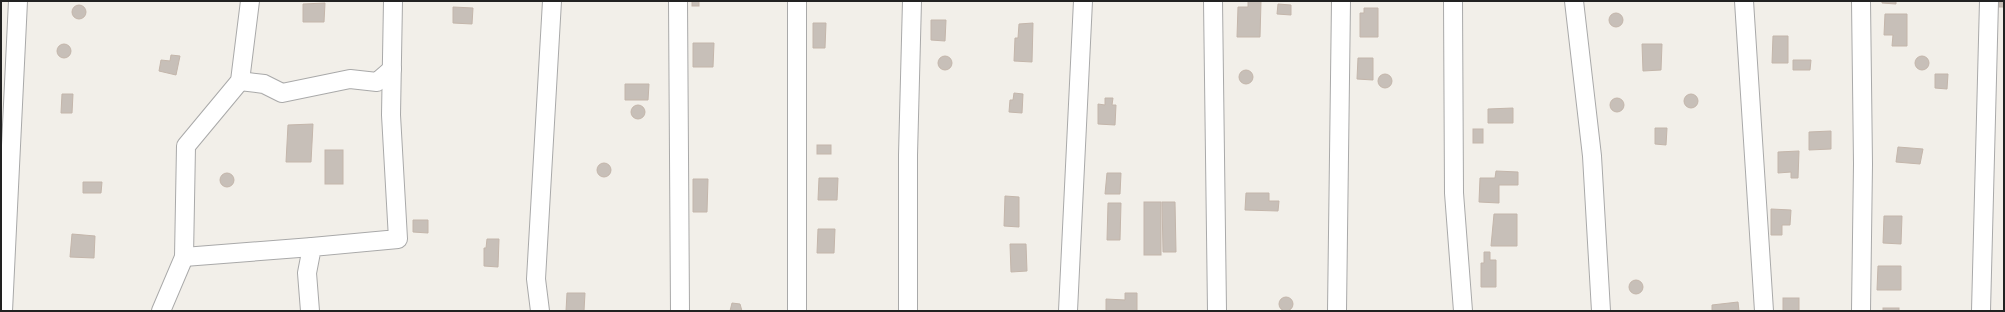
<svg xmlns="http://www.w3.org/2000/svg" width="2005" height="312" viewBox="0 0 2005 312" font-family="Helvetica,sans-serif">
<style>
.building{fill:#c7bfb8;stroke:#c4b6ab}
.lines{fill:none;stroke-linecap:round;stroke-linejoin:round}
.minor-casing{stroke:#a9a9a9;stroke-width:20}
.minor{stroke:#fff;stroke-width:18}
</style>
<rect width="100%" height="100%" fill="#f2efe9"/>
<g class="building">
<rect x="692" y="1" width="7" height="5"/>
<path d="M 1248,1 L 1261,1 L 1260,37 L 1237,37 L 1238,7 L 1248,7 Z"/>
<path d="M 1882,1 L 1896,1 L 1896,4 L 1882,3 Z"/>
<rect x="1999" y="1" width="5" height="6"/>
<path d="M 325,3 L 324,22 L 303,22 L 303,4 Z"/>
<path d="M 1278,4 L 1291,5 L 1291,15 L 1277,14 Z"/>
<circle cx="79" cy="12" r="7"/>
<path d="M 453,7 L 473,8 L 472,24 L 453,23 Z"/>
<path d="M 1364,8 L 1378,8 L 1378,37 L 1360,37 L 1360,13 L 1364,13 Z"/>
<circle cx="1616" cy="20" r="7"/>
<path d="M 1885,14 L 1907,14 L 1907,46 L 1892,46 L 1893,35 L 1884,35 Z"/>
<path d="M 931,20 L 946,20 L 945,41 L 931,40 Z"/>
<path d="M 813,23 L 826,23 L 825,48 L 813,48 Z"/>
<path d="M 1033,23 L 1032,62 L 1014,61 L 1015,38 L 1018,38 L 1019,24 Z"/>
<path d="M 1773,36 L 1788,36 L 1788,63 L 1772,63 Z"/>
<path d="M 693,43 L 714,43 L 713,67 L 693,67 Z"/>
<circle cx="64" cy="51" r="7"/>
<path d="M 1642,44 L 1662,44 L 1661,70 L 1643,71 Z"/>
<path d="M 171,55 L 180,56 L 176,75 L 159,71 L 161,60 L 170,61 Z"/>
<circle cx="1922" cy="63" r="7"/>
<circle cx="945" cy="63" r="7"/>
<path d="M 1358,58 L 1373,58 L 1373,80 L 1357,79 Z"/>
<path d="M 1793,60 L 1811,60 L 1810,70 L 1793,70 Z"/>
<circle cx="1246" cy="77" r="7"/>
<circle cx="1385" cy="81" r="7"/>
<path d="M 1935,74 L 1948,74 L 1947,89 L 1935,88 Z"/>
<path d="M 625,84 L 649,84 L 648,100 L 625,100 Z"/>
<path d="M 1014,93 L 1023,94 L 1022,113 L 1009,112 L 1010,100 L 1013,100 Z"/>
<circle cx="1691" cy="101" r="7"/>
<path d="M 62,94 L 73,94 L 72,113 L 61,113 Z"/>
<circle cx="1617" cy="105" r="7"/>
<path d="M 1105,98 L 1113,98 L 1112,105 L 1116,105 L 1115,125 L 1098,124 L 1098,104 L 1105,105 Z"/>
<circle cx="638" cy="112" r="7"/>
<path d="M 1513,108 L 1513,123 L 1488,123 L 1488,109 Z"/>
<path d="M 313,124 L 311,162 L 286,162 L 288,125 Z"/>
<path d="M 1655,128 L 1667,128 L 1666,145 L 1655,144 Z"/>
<rect x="1473" y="129" width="10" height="14"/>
<path d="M 1831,131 L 1831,149 L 1809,150 L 1809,132 Z"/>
<rect x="817" y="145" width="14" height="9"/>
<path d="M 1898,147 L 1923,149 L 1920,164 L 1896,162 Z"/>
<rect x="325" y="150" width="18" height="34"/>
<path d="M 1799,151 L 1798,178 L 1791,178 L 1791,172 L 1778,173 L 1778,152 Z"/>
<circle cx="604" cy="170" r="7"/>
<path d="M 1496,171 L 1518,172 L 1518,185 L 1499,185 L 1499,203 L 1479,202 L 1480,178 L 1495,178 Z"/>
<circle cx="227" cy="180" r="7"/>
<path d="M 1107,173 L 1121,173 L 1120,194 L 1105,194 Z"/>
<path d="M 819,178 L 838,178 L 837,200 L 818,200 Z"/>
<path d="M 693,179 L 708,179 L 707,212 L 693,212 Z"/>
<path d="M 83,182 L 102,182 L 101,193 L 83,193 Z"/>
<path d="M 1246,193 L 1269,193 L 1269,201 L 1279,201 L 1278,211 L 1245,210 Z"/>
<path d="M 1005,196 L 1019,197 L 1019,227 L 1004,226 Z"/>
<rect x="1144" y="202" width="17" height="53"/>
<path d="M 1162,202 L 1175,202 L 1176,252 L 1163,252 Z"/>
<path d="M 1108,203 L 1121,203 L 1120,240 L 1107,240 Z"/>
<path d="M 1771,209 L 1791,210 L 1790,225 L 1782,225 L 1782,235 L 1771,235 Z"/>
<path d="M 1494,214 L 1517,214 L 1517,246 L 1491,246 Z"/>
<path d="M 1884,216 L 1902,216 L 1901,244 L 1883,243 Z"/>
<path d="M 413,220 L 428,220 L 428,233 L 413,232 Z"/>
<path d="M 818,229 L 835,229 L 834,253 L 817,253 Z"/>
<path d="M 72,234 L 95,236 L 94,258 L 70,257 Z"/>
<path d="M 487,239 L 499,239 L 498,267 L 484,266 L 484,248 L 486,248 Z"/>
<path d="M 1010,244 L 1026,244 L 1027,271 L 1011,272 Z"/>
<path d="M 1484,252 L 1490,252 L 1490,260 L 1496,260 L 1496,287 L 1481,287 L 1481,263 L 1484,263 Z"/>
<path d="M 1878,266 L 1901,266 L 1901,290 L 1877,290 Z"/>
<circle cx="1636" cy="287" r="7"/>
<path d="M 567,293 L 585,293 L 584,311 L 566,311 Z"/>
<path d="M 1125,293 L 1137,293 L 1137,311 L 1106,311 L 1106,299 L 1125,300 Z"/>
<circle cx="1286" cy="304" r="7"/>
<rect x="1783" y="298" width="16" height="13"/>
<path d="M 1738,302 L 1739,311 L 1712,311 L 1712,305 Z"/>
<path d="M 732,303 L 740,304 L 742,311 L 730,311 Z"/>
<rect x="1883" y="308" width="16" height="3"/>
</g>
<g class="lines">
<defs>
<g id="minor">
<path d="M 678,1 L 680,311"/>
<path d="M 1213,1 L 1217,311"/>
<path d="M 1453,1 L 1454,193 L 1463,311"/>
<path d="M 1574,1 L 1592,156 L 1601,311"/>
<path d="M 1744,1 L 1764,311"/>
<path d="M 240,81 L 264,84 L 282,93 L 350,79 L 377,82 L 392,69"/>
<path d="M 184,257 L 312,247"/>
<path d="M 3,311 L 18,1"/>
<path d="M 161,311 L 184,257 L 186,146 L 240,81 L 250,1"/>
<path d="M 310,311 L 307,273 L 312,247 L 398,239 L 391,115 L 393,1"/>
<path d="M 540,311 L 536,279 L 552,1"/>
<path d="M 797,311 L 797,1"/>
<path d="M 908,311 L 908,155 L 912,1"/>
<path d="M 1068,311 L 1083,1"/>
<path d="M 1337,311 L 1341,1"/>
<path d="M 1861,311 L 1863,164 L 1861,1"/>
<path d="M 1981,311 L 1989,1"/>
</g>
</defs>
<use href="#minor" class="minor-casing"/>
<use href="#minor" class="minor"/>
</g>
<rect width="2005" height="312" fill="none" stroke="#222222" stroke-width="4"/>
</svg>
